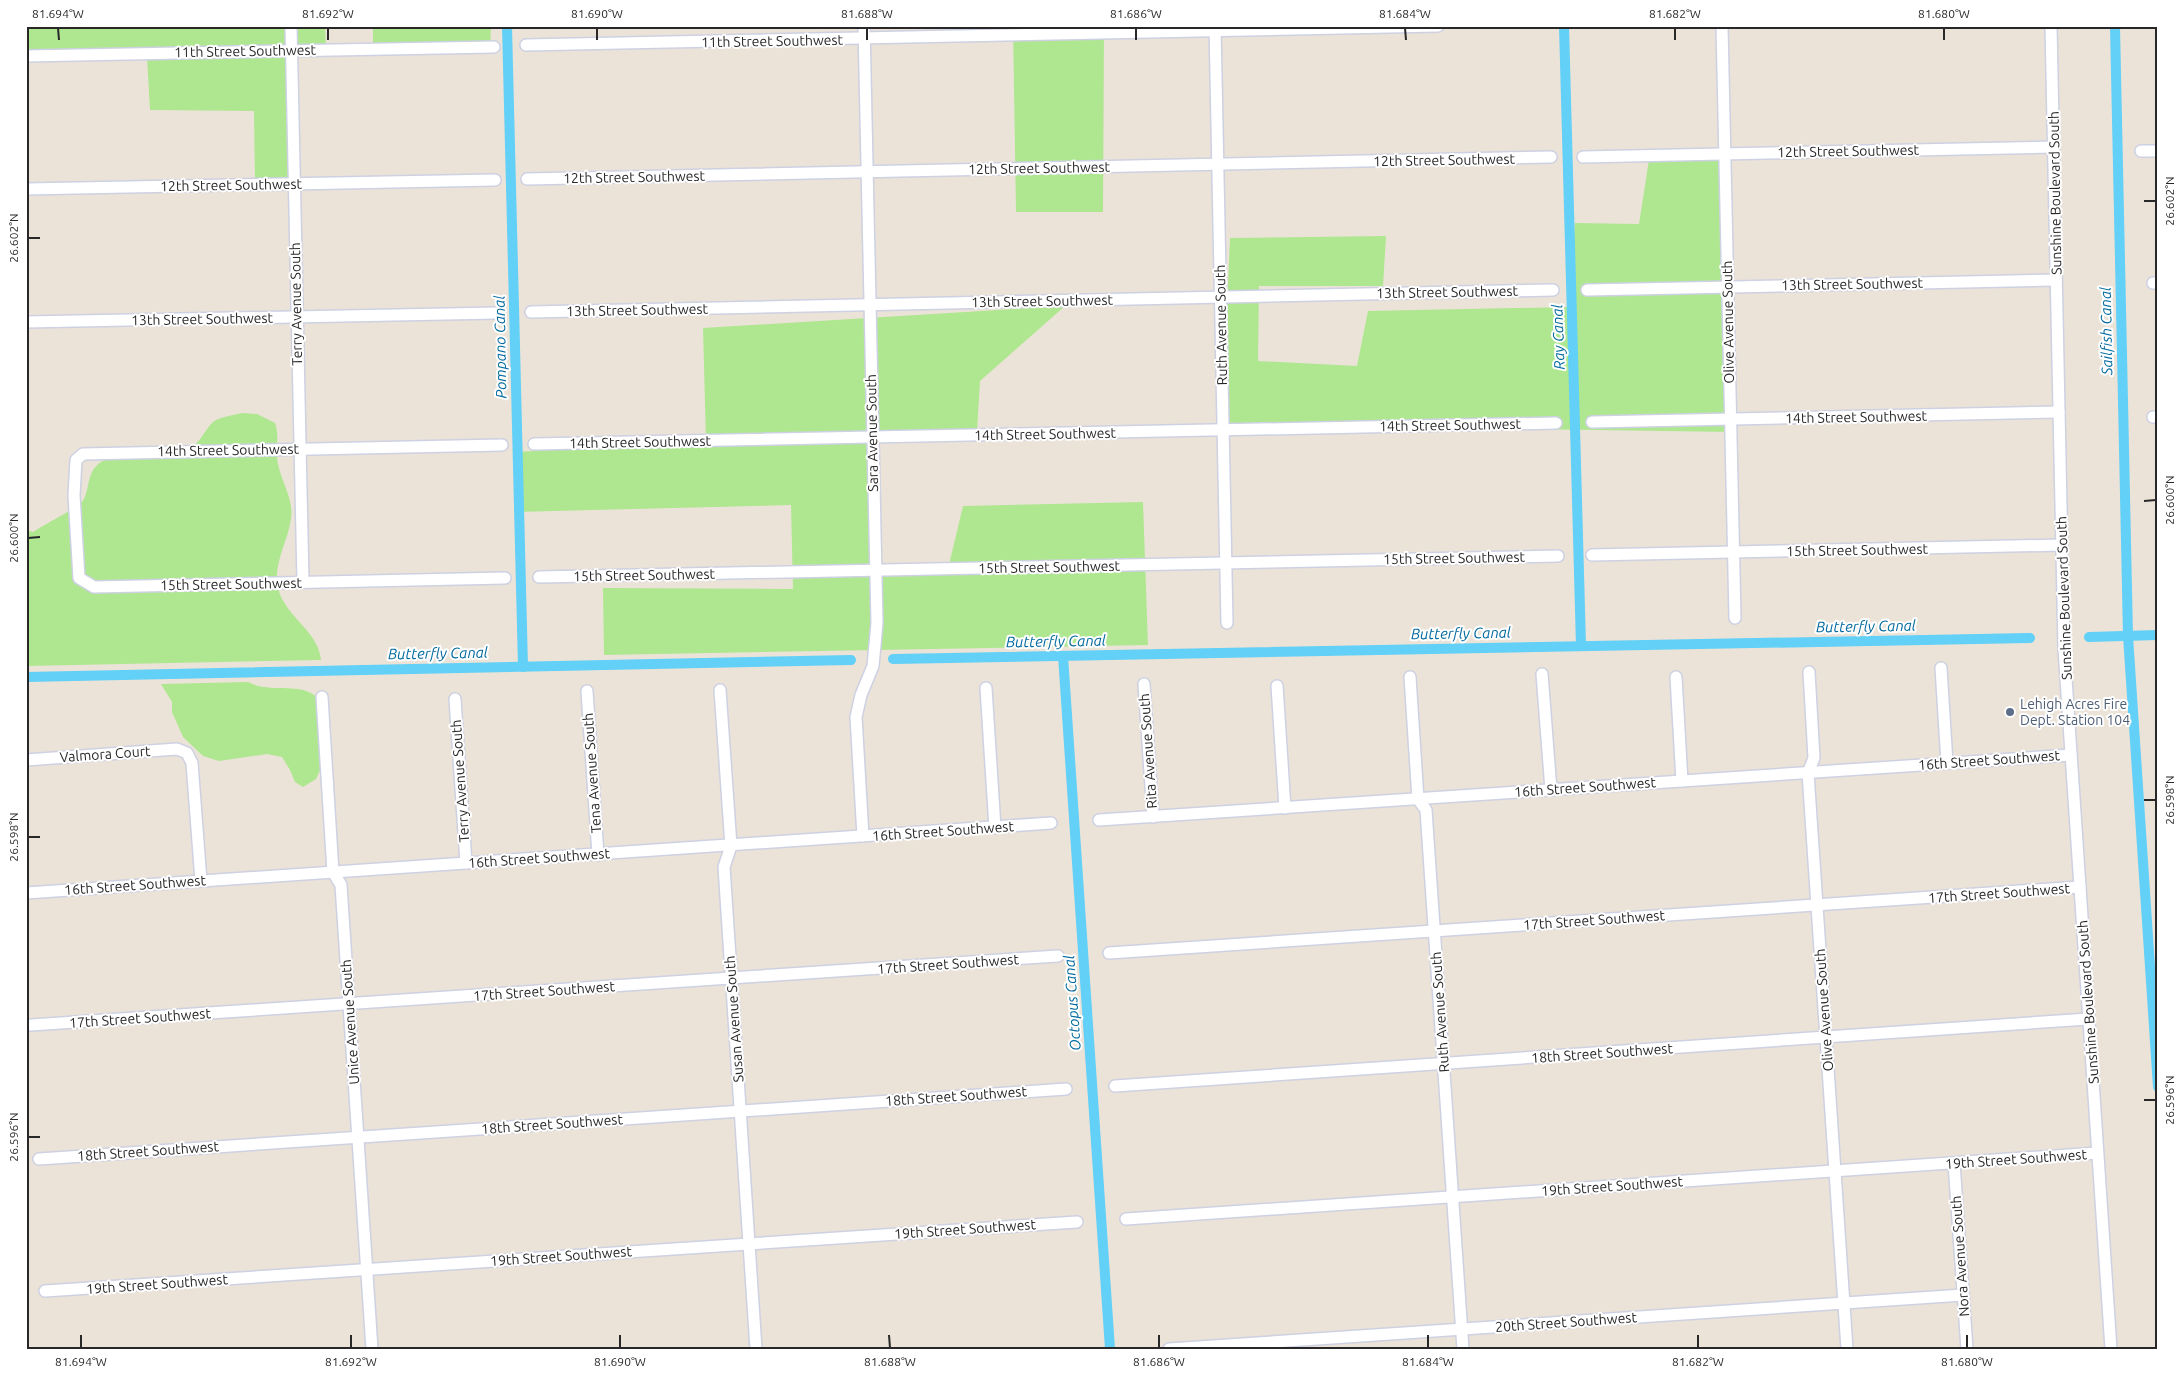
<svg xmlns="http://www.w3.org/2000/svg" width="2184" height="1375" viewBox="0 0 2184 1375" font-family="Ubuntu,sans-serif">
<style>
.green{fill:#aee790}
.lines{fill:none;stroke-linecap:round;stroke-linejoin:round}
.canal{stroke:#62d0f7;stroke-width:10}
.minor-casing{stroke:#cdd1e2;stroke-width:14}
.minor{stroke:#fff;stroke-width:11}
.ticks{fill:none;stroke:#282828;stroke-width:2}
.service-dot{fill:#5c6f8a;stroke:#fff;stroke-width:2}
.labels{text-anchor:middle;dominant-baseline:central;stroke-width:4;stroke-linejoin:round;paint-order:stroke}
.street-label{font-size:14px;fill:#282828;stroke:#fff}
.service-label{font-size:14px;fill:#4e5e75;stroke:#fff;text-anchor:start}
.water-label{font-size:15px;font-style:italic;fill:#046ba0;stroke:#fff}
.neatline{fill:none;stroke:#282828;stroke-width:2}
.ticks-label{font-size:12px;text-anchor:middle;fill:#282828}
</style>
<rect width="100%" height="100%" fill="#ece3d8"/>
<g class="green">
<path d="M 26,26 L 325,26 L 326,48 L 291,49 L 294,187 L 255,184 L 254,111 L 150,110 L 147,56 L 26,56 Z"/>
<path d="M 373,26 L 491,26 L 490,51 L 373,50 Z"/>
<path d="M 1013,26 L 1104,26 L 1103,212 L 1016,212 Z"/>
<path d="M 1718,151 L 1735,432 L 1222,425 L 1230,238 L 1386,236 L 1383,286 L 1259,286 L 1258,361 L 1357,366 L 1368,311 L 1569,307 L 1575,223 L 1639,224 L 1650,153 Z"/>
<path d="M 1065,306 L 980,381 L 977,432 L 877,435 L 881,572 L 947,573 L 963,506 L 1143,502 L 1148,645 L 604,655 L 603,588 L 793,589 L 791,505 L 515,512 L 514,452 L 706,442 L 703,328 Z"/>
<path d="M 242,413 L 257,414 L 275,423 C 280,437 275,450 278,464 C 282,484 294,499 291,519 C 288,540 275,561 277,582 C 280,615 318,628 321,660 L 26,666 L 26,530 L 33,532 C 43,525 80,507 84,499 C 90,486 87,471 101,462 C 121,449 159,458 181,453 C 198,449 202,433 213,422 C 219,417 234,415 242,413 Z"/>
<path d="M 248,682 C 270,694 299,681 317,697 L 322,766 L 316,779 L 303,787 L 295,782 L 290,770 L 282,757 L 267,754 L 219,761 L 203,756 L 183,737 L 172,712 L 172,702 L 161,684 Z"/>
</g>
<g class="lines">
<g class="canal">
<path d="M 507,26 L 523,667"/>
<path d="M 1564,26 L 1581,646"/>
<path d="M 2115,26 L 2128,636 L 2158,1087"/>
<path d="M 2089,637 L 2158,635"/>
<path d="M 1063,656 L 1110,1349"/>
<path d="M 893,659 L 2030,638"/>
<path d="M 26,677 L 851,660"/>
</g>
<defs>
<g id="minor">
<path d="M 291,26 L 303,582"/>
<path d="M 1215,26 L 1227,623"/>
<path d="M 1722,26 L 1735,618"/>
<path d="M 2051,26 L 2064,649 L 2111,1349"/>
<path d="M 526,45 L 1438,26"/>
<path d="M 26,56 L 494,47"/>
<path d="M 2141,151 L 2158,151"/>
<path d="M 1583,157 L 2054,147"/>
<path d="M 527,179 L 1551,157"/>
<path d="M 26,189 L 495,180"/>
<path d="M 2153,283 L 2158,283"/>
<path d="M 1587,290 L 2056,280"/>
<path d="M 531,312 L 1553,290"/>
<path d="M 26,322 L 497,313"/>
<path d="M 2153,417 L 2158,417"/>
<path d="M 1592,422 L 2059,412"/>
<path d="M 534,444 L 1556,423"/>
<path d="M 502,445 L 83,454 L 76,460 L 74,495 L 79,578 L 94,587 L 505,578"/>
<path d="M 1592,555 L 2062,545"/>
<path d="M 539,577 L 1558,556"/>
<path d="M 1941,668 L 1947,763"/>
<path d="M 1809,672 L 1814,758 L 1808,773 L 1847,1349"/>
<path d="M 1542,674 L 1551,790"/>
<path d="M 1410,677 L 1418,799 L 1426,810 L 1463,1349"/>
<path d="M 1676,677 L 1682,781"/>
<path d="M 1144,684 L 1153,817"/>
<path d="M 1277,686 L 1285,808"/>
<path d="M 986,688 L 995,828"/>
<path d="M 720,690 L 731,846 L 724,867 L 756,1349"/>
<path d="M 587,691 L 598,855"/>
<path d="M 322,697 L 333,872 L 341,885 L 372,1349"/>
<path d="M 455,699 L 466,863"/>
<path d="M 26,760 L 177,749 L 187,753 L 192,763 L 201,881"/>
<path d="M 1099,820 L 2071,755"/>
<path d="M 863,836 L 856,717 L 861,695 L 873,666 L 877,623 L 864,26"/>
<path d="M 26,893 L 1051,823"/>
<path d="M 1109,953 L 2080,887"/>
<path d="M 31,1025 L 1058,956"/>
<path d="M 1115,1086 L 2088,1019"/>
<path d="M 39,1159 L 1066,1089"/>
<path d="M 1954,1163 L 1967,1349"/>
<path d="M 1126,1219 L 2097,1153"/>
<path d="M 45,1291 L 1077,1222"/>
<path d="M 1169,1349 L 1963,1295"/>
</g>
</defs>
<use href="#minor" class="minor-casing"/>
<use href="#minor" class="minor"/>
</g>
<path class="ticks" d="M 58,28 L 59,40M 328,28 L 328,40M 597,28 L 597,40M 867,28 L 867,40M 1136,28 L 1136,40M 1405,28 L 1406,40M 1675,28 L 1675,40M 1944,28 L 1944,40M 2144,201 L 2156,201M 28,238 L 40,238M 2144,501 L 2156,500M 28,538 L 40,537M 2144,800 L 2156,800M 28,837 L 40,837M 2144,1100 L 2156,1100M 28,1137 L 40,1137M 81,1335 L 81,1348M 351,1335 L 351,1348M 620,1335 L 620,1348M 889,1335 L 890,1348M 1159,1335 L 1159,1348M 1428,1335 L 1428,1348M 1698,1335 L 1698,1348M 1967,1335 L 1967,1348"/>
<circle class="service-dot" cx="2010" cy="712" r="5"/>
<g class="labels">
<g class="street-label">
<text transform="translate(772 41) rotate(-1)">11th Street Southwest</text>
<text transform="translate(245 51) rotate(-1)">11th Street Southwest</text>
<text transform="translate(1848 151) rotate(-1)">12th Street Southwest</text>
<text transform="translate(1444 160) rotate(-1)">12th Street Southwest</text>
<text transform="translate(1039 168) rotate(-1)">12th Street Southwest</text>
<text transform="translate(634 177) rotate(-1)">12th Street Southwest</text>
<text transform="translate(231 185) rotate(-1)">12th Street Southwest</text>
<text transform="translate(2055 193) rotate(-91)">Sunshine Boulevard South</text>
<text transform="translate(1852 284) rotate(-1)">13th Street Southwest</text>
<text transform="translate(1447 292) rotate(-1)">13th Street Southwest</text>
<text transform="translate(1042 301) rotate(-1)">13th Street Southwest</text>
<text transform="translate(296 304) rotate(-91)">Terry Avenue South</text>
<text transform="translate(637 310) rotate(-1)">13th Street Southwest</text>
<text transform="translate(202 319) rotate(-1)">13th Street Southwest</text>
<text transform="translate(1728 322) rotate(-91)">Olive Avenue South</text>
<text transform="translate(1221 325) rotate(-91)">Ruth Avenue South</text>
<text transform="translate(1856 417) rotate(-1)">14th Street Southwest</text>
<text transform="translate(1450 425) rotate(-1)">14th Street Southwest</text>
<text transform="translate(872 433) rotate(-91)">Sara Avenue South</text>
<text transform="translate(1045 434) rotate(-1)">14th Street Southwest</text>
<text transform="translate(640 442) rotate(-1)">14th Street Southwest</text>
<text transform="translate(228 450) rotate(-1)">14th Street Southwest</text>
<text transform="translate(1857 550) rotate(-1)">15th Street Southwest</text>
<text transform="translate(1454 558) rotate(-1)">15th Street Southwest</text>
<text transform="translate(1049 567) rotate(-1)">15th Street Southwest</text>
<text transform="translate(644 575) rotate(-1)">15th Street Southwest</text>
<text transform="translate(231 584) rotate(-1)">15th Street Southwest</text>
<text transform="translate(2064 598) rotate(-92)">Sunshine Boulevard South</text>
<text transform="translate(1148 751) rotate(-94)">Rita Avenue South</text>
<text transform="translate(105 754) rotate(-4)">Valmora Court</text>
<text transform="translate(1989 760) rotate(-4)">16th Street Southwest</text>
<text transform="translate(592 773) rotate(-94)">Tena Avenue South</text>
<text transform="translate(460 781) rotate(-94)">Terry Avenue South</text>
<text transform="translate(1585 787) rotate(-4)">16th Street Southwest</text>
<text transform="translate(943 831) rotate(-4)">16th Street Southwest</text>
<text transform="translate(539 858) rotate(-4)">16th Street Southwest</text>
<text transform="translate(135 885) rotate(-4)">16th Street Southwest</text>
<text transform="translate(1999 893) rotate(-4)">17th Street Southwest</text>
<text transform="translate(1594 920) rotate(-4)">17th Street Southwest</text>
<text transform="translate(948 964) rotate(-4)">17th Street Southwest</text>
<text transform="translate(544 991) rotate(-4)">17th Street Southwest</text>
<text transform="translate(2088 1002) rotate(-94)">Sunshine Boulevard South</text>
<text transform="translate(1824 1010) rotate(-94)">Olive Avenue South</text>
<text transform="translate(1440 1012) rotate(-94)">Ruth Avenue South</text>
<text transform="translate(140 1018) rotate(-4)">17th Street Southwest</text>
<text transform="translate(734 1019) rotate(-94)">Susan Avenue South</text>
<text transform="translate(350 1022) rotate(-94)">Unice Avenue South</text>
<text transform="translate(1602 1053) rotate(-4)">18th Street Southwest</text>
<text transform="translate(956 1096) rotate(-4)">18th Street Southwest</text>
<text transform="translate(552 1124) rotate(-4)">18th Street Southwest</text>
<text transform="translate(148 1151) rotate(-4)">18th Street Southwest</text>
<text transform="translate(2016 1159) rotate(-4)">19th Street Southwest</text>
<text transform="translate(1612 1186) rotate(-4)">19th Street Southwest</text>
<text transform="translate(965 1229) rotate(-4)">19th Street Southwest</text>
<text transform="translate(561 1256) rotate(-4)">19th Street Southwest</text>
<text transform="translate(1960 1256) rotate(-94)">Nora Avenue South</text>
<text transform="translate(157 1284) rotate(-4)">19th Street Southwest</text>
<text transform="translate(1566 1322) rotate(-4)">20th Street Southwest</text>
</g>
<g class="service-label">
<text x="2020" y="704">Lehigh Acres Fire<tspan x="2020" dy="16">Dept. Station 104</tspan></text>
</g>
<g class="water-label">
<text transform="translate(2106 331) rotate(-91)">Sailfish Canal</text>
<text transform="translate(1558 337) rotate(-92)">Ray Canal</text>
<text transform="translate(500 347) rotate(-91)">Pompano Canal</text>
<text transform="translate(1866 626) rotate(-1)">Butterfly Canal</text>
<text transform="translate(1461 633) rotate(-1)">Butterfly Canal</text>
<text transform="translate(1056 641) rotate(-1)">Butterfly Canal</text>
<text transform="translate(438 653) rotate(-1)">Butterfly Canal</text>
<text transform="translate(1072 1003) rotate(-94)">Octopus Canal</text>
</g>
</g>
<rect width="2184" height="1375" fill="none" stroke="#ffffff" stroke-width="55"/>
<rect x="28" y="28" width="2128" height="1320" class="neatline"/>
<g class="ticks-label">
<text x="58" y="18">81.694°W</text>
<text x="328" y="18">81.692°W</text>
<text x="597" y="18">81.690°W</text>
<text x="867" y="18">81.688°W</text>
<text x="1136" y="18">81.686°W</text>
<text x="1405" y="18">81.684°W</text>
<text x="1675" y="18">81.682°W</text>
<text x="1944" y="18">81.680°W</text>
<text transform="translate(2170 201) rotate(-90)" y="4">26.602°N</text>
<text transform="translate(14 238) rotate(-90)" y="4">26.602°N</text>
<text transform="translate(2170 500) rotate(-90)" y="4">26.600°N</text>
<text transform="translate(14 538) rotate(-90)" y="4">26.600°N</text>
<text transform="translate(2170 800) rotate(-90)" y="4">26.598°N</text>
<text transform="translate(14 837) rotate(-90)" y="4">26.598°N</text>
<text transform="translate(2170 1100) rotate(-90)" y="4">26.596°N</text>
<text transform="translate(14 1137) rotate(-90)" y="4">26.596°N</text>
<text x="81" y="1366">81.694°W</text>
<text x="351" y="1366">81.692°W</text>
<text x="620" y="1366">81.690°W</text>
<text x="890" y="1366">81.688°W</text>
<text x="1159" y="1366">81.686°W</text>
<text x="1428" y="1366">81.684°W</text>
<text x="1698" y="1366">81.682°W</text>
<text x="1967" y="1366">81.680°W</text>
</g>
</svg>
